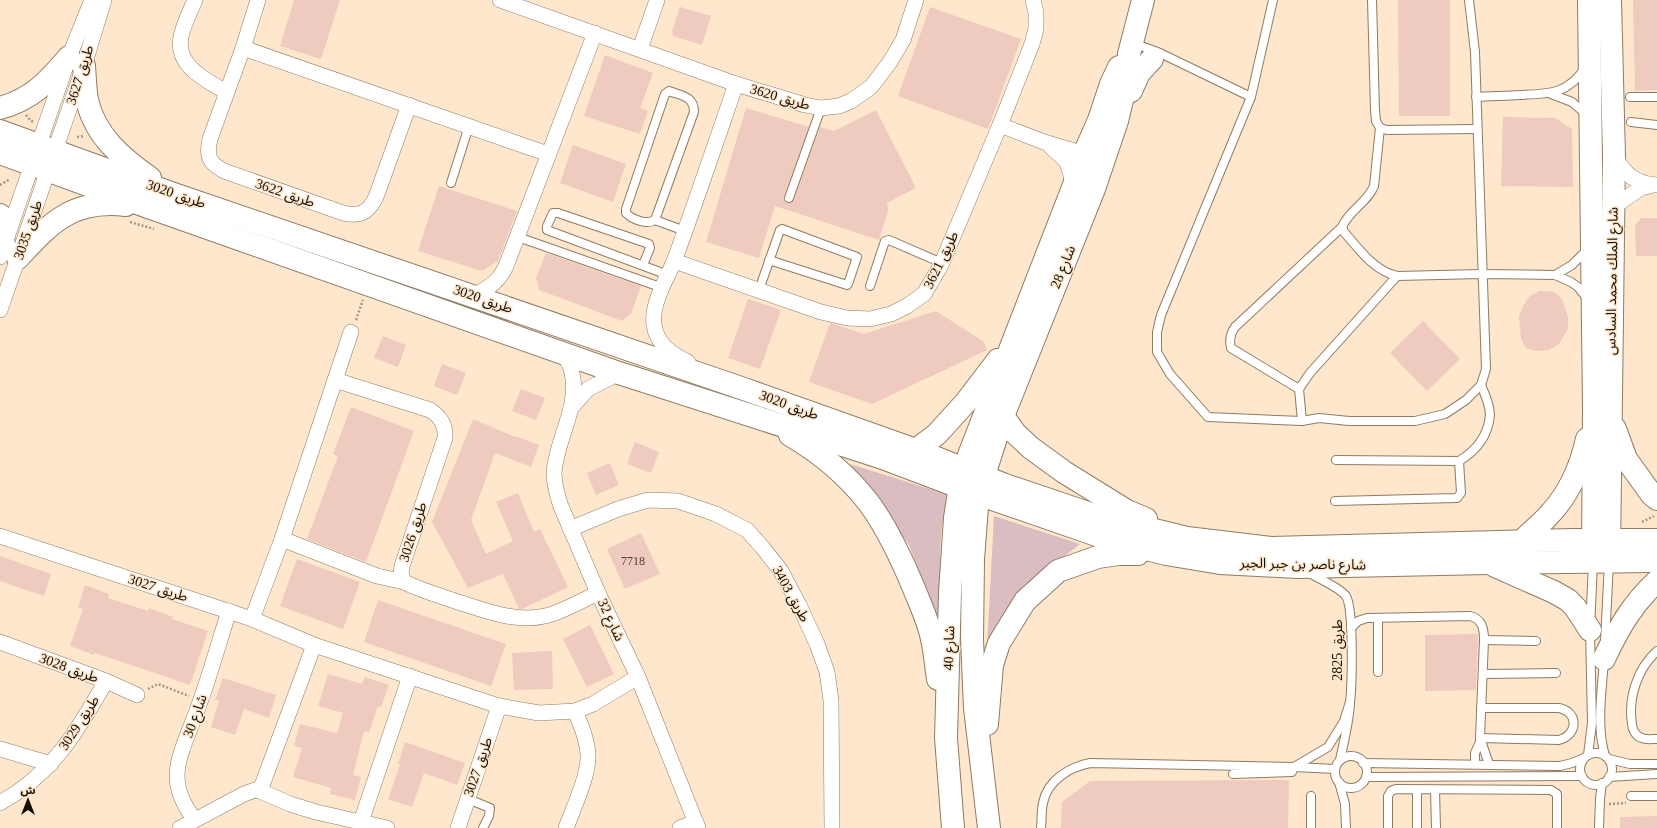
<svg xmlns="http://www.w3.org/2000/svg" width="1657" height="828" viewBox="0 0 1657 828" font-family="'Times New Roman','Noto Sans Arabic',serif">
<style>
.green{fill:#d9bdc0}
.building{fill:#eecbbe}
.lines{fill:none;stroke-linecap:round;stroke-linejoin:round}
.lane-casing{stroke:#8f7b62;stroke-width:10}
.street-casing{stroke:#8f7b62;stroke-width:16}
.secondary-casing{stroke:#8f7b62;stroke-width:24}
.path{stroke:#a69581;stroke-width:2.5;stroke-dasharray:2 2;stroke-linecap:butt}
.lane{stroke:#fff;stroke-width:8}
.street{stroke:#fff;stroke-width:15}
.secondary{stroke:#fff;stroke-width:22}
.labels{text-anchor:middle;dominant-baseline:central;stroke-width:3;stroke-linejoin:round;paint-order:stroke}
.number-label{font-size:12px;fill:#4c3e34}
.street-label{font-size:14px;fill:#160f06;stroke:#fee7cc}
</style>
<rect width="100%" height="100%" fill="#fee7cc"/>
<g class="green">
<path d="M 850,464 L 949,495 C 947,505 944,515 942,526 C 938,562 941,598 944,634 L 909,545 Z"/>
<path d="M 994,516 L 1080,544 L 1057,562 L 987,648 Z"/>
</g>
<g class="building">
<path d="M 294,0 L 340,0 L 321,59 L 280,46 Z"/>
<path d="M 1398,0 L 1450,0 L 1450,116 L 1399,116 Z"/>
<path d="M 1633,0 L 1657,0 L 1657,90 L 1635,91 Z"/>
<path d="M 680,7 L 711,16 L 702,45 L 673,36 L 672,31 Z"/>
<path d="M 930,7 L 1021,39 L 988,129 L 898,96 Z"/>
<path d="M 605,55 L 653,73 L 640,108 L 648,111 L 640,134 L 584,116 Z"/>
<path d="M 746,108 L 809,127 L 784,196 L 784,199 L 787,203 L 790,203 L 794,200 L 820,127 L 834,131 L 876,110 L 916,188 L 887,203 L 888,211 L 879,240 L 775,206 L 759,258 L 706,242 Z"/>
<path d="M 1503,117 L 1555,118 L 1572,129 L 1573,187 L 1501,186 Z"/>
<path d="M 573,145 L 626,164 L 613,202 L 560,183 Z"/>
<path d="M 439,186 L 517,211 L 498,261 L 482,271 L 418,251 Z"/>
<path d="M 1641,218 L 1657,218 L 1657,256 L 1636,256 L 1635,225 Z"/>
<path d="M 546,253 L 641,286 L 631,314 L 622,321 L 539,290 L 536,278 Z"/>
<path d="M 1539,291 L 1554,292 L 1562,299 L 1568,317 L 1568,329 L 1559,344 L 1549,350 L 1536,351 L 1526,348 L 1521,339 L 1519,316 L 1524,304 L 1530,296 Z"/>
<path d="M 748,299 L 781,310 L 760,369 L 728,358 Z"/>
<path d="M 936,311 L 984,342 L 987,350 L 872,404 L 809,382 L 830,323 L 864,334 Z"/>
<path d="M 1423,321 L 1460,359 L 1427,391 L 1390,353 Z"/>
<path d="M 383,336 L 406,345 L 398,367 L 374,358 Z"/>
<path d="M 442,364 L 466,373 L 457,395 L 434,386 Z"/>
<path d="M 521,389 L 545,398 L 536,420 L 512,411 Z"/>
<path d="M 351,407 L 414,431 L 366,562 L 307,539 L 338,456 L 333,454 Z"/>
<path d="M 473,419 L 515,437 L 515,436 L 539,445 L 531,467 L 495,453 L 471,520 L 486,554 L 513,541 L 496,502 L 518,493 L 534,532 L 540,529 L 568,587 L 522,609 L 519,609 L 503,574 L 468,588 L 432,522 Z"/>
<path d="M 635,442 L 659,452 L 651,473 L 627,464 Z"/>
<path d="M 610,463 L 619,485 L 596,495 L 587,473 Z"/>
<path d="M 641,533 L 660,574 L 625,589 L 607,549 Z"/>
<path d="M 0,556 L 51,574 L 44,596 L 0,581 Z"/>
<path d="M 297,559 L 360,582 L 343,629 L 280,606 Z"/>
<path d="M 85,585 L 109,594 L 108,598 L 148,611 L 149,608 L 173,617 L 172,619 L 208,631 L 190,685 L 95,653 L 94,655 L 70,646 L 83,609 L 78,607 Z"/>
<path d="M 378,600 L 506,644 L 491,686 L 364,642 Z"/>
<path d="M 590,625 L 614,674 L 587,687 L 563,639 Z"/>
<path d="M 1478,634 L 1476,690 L 1425,691 L 1425,635 Z"/>
<path d="M 552,651 L 553,689 L 514,690 L 512,653 Z"/>
<path d="M 328,674 L 362,684 L 365,677 L 389,685 L 381,707 L 378,706 L 369,732 L 364,731 L 353,775 L 361,777 L 355,800 L 330,794 L 331,788 L 293,777 L 302,748 L 294,746 L 300,724 L 337,733 L 343,713 L 318,706 Z"/>
<path d="M 223,678 L 276,695 L 269,718 L 244,709 L 235,735 L 211,727 L 219,701 L 215,700 Z"/>
<path d="M 405,742 L 465,763 L 457,785 L 424,773 L 412,807 L 388,799 L 400,765 L 398,764 Z"/>
<path d="M 1289,780 L 1288,828 L 1061,828 L 1062,802 L 1090,781 Z"/>
<path d="M 1657,816 L 1657,828 L 1620,828 L 1620,817 Z"/>
</g>
<g class="lines">
<defs>
<g id="lane">
<path d="M 1372,0 L 1375,110 L 1376,121 L 1380,128 L 1387,130 L 1477,129"/>
<path d="M 1133,43 L 1160,53 L 1251,97 L 1273,0"/>
<path d="M 669,91 C 682,96 694,96 694,112 L 655,220 C 647,225 633,220 626,213 L 626,209 L 665,94 Z"/>
<path d="M 1551,94 L 1572,102 L 1586,114"/>
<path d="M 1251,97 L 1161,315 L 1157,332 L 1157,352 L 1170,374 L 1208,417 L 1302,421 L 1319,418 L 1349,421 L 1415,421 L 1445,414 L 1466,400 L 1481,385 L 1486,369 L 1475,52 L 1469,0"/>
<path d="M 1476,97 C 1491,96 1505,96 1520,95 C 1549,94 1568,94 1585,68"/>
<path d="M 1630,97 L 1657,97"/>
<path d="M 1631,122 L 1657,125"/>
<path d="M 451,183 L 469,126"/>
<path d="M 789,198 L 821,108"/>
<path d="M 655,220 L 685,231"/>
<path d="M 1342,227 L 1344,232 C 1359,249 1374,271 1397,276 L 1482,274 L 1555,275 L 1571,282 L 1578,287 L 1587,298"/>
<path d="M 518,237 L 663,288"/>
<path d="M 643,265 L 650,248 L 649,244 L 558,213 L 553,213 L 547,226 L 547,230 L 668,275"/>
<path d="M 1555,275 L 1572,265 L 1587,250"/>
<path d="M 870,286 L 885,241 L 889,240 L 942,263"/>
<path d="M 759,290 L 780,230 L 782,229 L 857,257 L 848,284 L 847,285 L 769,260"/>
<path d="M 1299,389 L 1231,348 C 1229,340 1230,334 1235,327 L 1342,227 C 1349,210 1368,202 1374,186 L 1380,128"/>
<path d="M 1302,421 L 1299,389 L 1310,373 L 1397,276"/>
<path d="M 1336,460 L 1459,461 C 1476,451 1488,436 1490,415 C 1490,405 1485,394 1481,385"/>
<path d="M 1335,501 L 1457,498 L 1461,493 L 1459,461"/>
<path d="M 1307,572 C 1318,578 1339,587 1346,596 C 1354,609 1352,685 1350,703 C 1349,722 1344,741 1340,760"/>
<path d="M 1351,628 L 1358,621 L 1367,618 L 1470,616 C 1482,619 1484,628 1484,640 L 1480,738 L 1489,764"/>
<path d="M 1484,640 L 1536,641"/>
<path d="M 1605,642 L 1609,562"/>
<path d="M 1657,651 C 1637,669 1628,698 1632,724 C 1632,729 1636,737 1642,738 C 1646,740 1653,739 1657,739"/>
<path d="M 1604,659 C 1602,691 1596,725 1605,756"/>
<path d="M 1378,672 L 1378,618"/>
<path d="M 1483,674 L 1556,673"/>
<path d="M 1480,738 L 1559,740 C 1578,735 1579,712 1559,708 L 1481,708"/>
<circle cx="1596" cy="769" r="16"/>
<path d="M 1588,755 L 1592,723 L 1590,630 L 1593,562"/>
<circle cx="1351" cy="772" r="16"/>
<path d="M 1609,759 L 1630,764 L 1657,764"/>
<path d="M 1363,763 L 1560,766 L 1572,763 L 1584,758"/>
<path d="M 1475,764 L 1475,753 L 1480,742"/>
<path d="M 1233,774 L 1292,772 L 1294,767 L 1335,769"/>
<path d="M 1366,777 L 1582,776"/>
<path d="M 1609,777 L 1657,774"/>
<path d="M 1339,782 L 1345,804 L 1346,828"/>
<path d="M 1417,790 L 1417,828"/>
<path d="M 1435,790 L 1436,828"/>
<path d="M 1311,796 L 1311,828"/>
<path d="M 1631,796 L 1657,796"/>
<path d="M 468,799 L 490,808 L 489,816 L 483,828"/>
<path d="M 1041,828 C 1042,820 1041,811 1043,803 C 1047,781 1069,767 1090,763 L 1294,767 L 1328,747 L 1344,721 L 1350,702"/>
<path d="M 1388,828 L 1388,796 L 1391,791 L 1396,789 L 1551,790 L 1557,794 L 1557,828"/>
<path d="M 1599,828 L 1600,799 L 1602,783"/>
</g>
<g id="street">
<path d="M 195,0 C 190,12 183,25 181,37 C 175,66 206,80 226,92"/>
<path d="M 258,0 L 243,48 L 210,139 C 206,156 209,163 224,171 L 343,213 C 360,217 368,213 376,197 L 409,105"/>
<path d="M 500,0 L 736,84 L 805,105 L 821,108 L 839,106 L 851,101 L 871,87 L 890,62 L 903,40 L 916,0"/>
<path d="M 243,48 L 548,154"/>
<path d="M 640,49 L 657,0"/>
<path d="M 1000,125 L 1044,142 L 1084,154"/>
<path d="M 1050,146 L 1067,162 L 1074,185"/>
<path d="M 1614,156 C 1625,174 1635,184 1657,185"/>
<path d="M 1613,207 L 1641,188 L 1653,185"/>
<path d="M 0,257 L 69,57 L 92,0"/>
<path d="M 674,261 L 821,312 L 847,318 L 870,319 L 891,314 L 907,306 L 924,294 L 941,265 L 1000,125 L 1032,44 L 1036,29 L 1036,13 L 1033,0"/>
<path d="M 474,296 C 489,287 499,282 506,266 L 595,33"/>
<path d="M 0,310 L 84,66 L 104,0"/>
<path d="M 563,353 C 567,359 571,366 572,373 C 580,406 556,440 554,473 C 554,484 557,494 560,504 L 598,593 L 638,677 L 698,828"/>
<path d="M 688,362 C 671,354 657,344 654,325 C 651,303 667,279 675,259 C 696,201 716,142 736,84"/>
<path d="M 335,380 L 351,332"/>
<path d="M 571,408 L 588,389 L 619,373"/>
<path d="M 570,529 L 618,509 L 648,500 L 678,501 L 716,514 L 747,530 L 763,548 L 781,571 L 799,605 L 817,644 L 827,672 L 831,700 L 832,828"/>
<path d="M 0,536 L 252,619 L 314,645 L 499,706 L 539,713 L 575,711 L 593,704 L 638,677"/>
<path d="M 282,539 L 377,576 L 404,582"/>
<path d="M 252,619 L 282,539 L 335,380 L 430,410 C 441,417 446,425 445,438 L 402,566 L 401,574 L 404,582 C 420,590 438,595 455,601 C 484,610 515,623 545,616 C 560,613 583,600 598,593"/>
<path d="M 0,642 L 106,681 L 137,695"/>
<path d="M 0,749 L 51,764"/>
<path d="M 260,791 L 314,645"/>
<path d="M 0,803 C 53,773 77,732 106,681"/>
<path d="M 194,819 C 184,805 177,792 177,775 C 177,754 194,722 200,702 C 211,672 219,642 229,611"/>
<path d="M 361,822 L 410,676"/>
<path d="M 180,828 L 244,794 L 255,790 L 260,791 L 290,804 L 316,812 L 387,828"/>
<path d="M 458,828 L 499,706"/>
<path d="M 566,828 C 573,809 589,775 588,755 C 587,739 581,725 575,711"/>
<path d="M 680,828 L 696,822"/>
</g>
<g id="secondary">
<path d="M 1589,0 L 1594,408 L 1593,554"/>
<path d="M 84,66 C 85,77 85,89 87,100 C 95,136 122,158 150,178"/>
<path d="M 1131,91 L 1139,73 L 1152,59"/>
<path d="M 0,108 C 33,99 48,81 69,57"/>
<path d="M 0,131 L 171,193 L 744,389 L 916,450 L 1005,485 L 1097,516 L 1187,538 L 1271,548 L 1573,540 L 1657,540"/>
<path d="M 0,153 L 148,207 L 619,373 L 880,457 L 978,494 L 1108,539 L 1166,554 L 1220,563 L 1298,567 L 1488,563 L 1657,561"/>
<path d="M 0,215 L 4,245"/>
<path d="M 18,258 C 51,222 73,199 126,205"/>
<path d="M 1003,416 L 1015,433 L 1031,448 L 1064,472 L 1127,511 L 1146,519"/>
<path d="M 1615,429 L 1626,459 L 1652,495 L 1657,499"/>
<path d="M 790,435 C 819,452 847,475 868,502 C 887,527 903,562 915,591 C 921,606 929,623 932,639 C 935,652 936,666 938,679"/>
<path d="M 916,450 L 937,434 L 966,402 L 998,360"/>
<path d="M 1522,541 C 1531,532 1541,524 1549,515 C 1569,494 1581,466 1587,439"/>
<path d="M 1609,554 L 1614,156 L 1610,0"/>
<path d="M 1495,566 L 1554,592 L 1568,600 L 1575,607 L 1590,630"/>
<path d="M 1604,659 C 1618,629 1632,604 1657,581"/>
<path d="M 987,724 L 992,665 L 999,643 L 1025,601 L 1058,571 L 1098,557 L 1118,554 L 1138,554"/>
<path d="M 953,828 L 946,738 L 950,593 L 955,518 L 960,486 L 969,455 L 1074,185 L 1084,154 L 1099,120 L 1111,84 L 1119,67"/>
<path d="M 989,828 L 975,708 L 972,639 L 973,559 L 978,494 L 1003,416 L 1094,189 L 1117,121 L 1128,75 L 1129,54 L 1143,0"/>
</g>
</defs>
<use href="#lane" class="lane-casing"/>
<use href="#street" class="street-casing"/>
<use href="#secondary" class="secondary-casing"/>
<g class="path">
<path d="M 26,115 L 31,121 L 34,122"/>
<path d="M 77,137 L 84,136"/>
<path d="M 0,185 L 10,179"/>
<path d="M 130,222 L 154,229"/>
<path d="M 356,320 L 363,300"/>
<path d="M 1642,522 L 1654,516"/>
<path d="M 148,689 L 158,684 L 189,696"/>
<path d="M 1609,804 L 1626,803"/>
</g>
<use href="#lane" class="lane"/>
<use href="#street" class="street"/>
<use href="#secondary" class="secondary"/>
</g>
<g class="labels">
<g class="number-label">
<text x="633" y="561">7718</text>
</g>
<g class="street-label">
<text transform="translate(80 75) rotate(-72)">طريق 3627</text>
<text transform="translate(780 97) rotate(16)">طريق 3620</text>
<text transform="translate(285 193) rotate(19)">طريق 3622</text>
<text transform="translate(176 194) rotate(19)">طريق 3020</text>
<text transform="translate(28 230) rotate(-71)">طريق 3035</text>
<text transform="translate(941 260) rotate(-64)">طريق 3621</text>
<text transform="translate(1063 267) rotate(-68)">شارع 28</text>
<text transform="translate(1612 281) rotate(-89)">شارع الملك محمد السادس</text>
<text transform="translate(483 299) rotate(19)">طريق 3020</text>
<text transform="translate(789 405) rotate(20)">طريق 3020</text>
<text transform="translate(413 532) rotate(-72)">طريق 3026</text>
<text transform="translate(1303 564) rotate(1)">شارع ناصر بن جبر الجبر</text>
<text transform="translate(158 588) rotate(18)">طريق 3027</text>
<text transform="translate(791 594) rotate(61)">طريق 3403</text>
<text transform="translate(611 620) rotate(65)">شارع 32</text>
<text transform="translate(949 648) rotate(-88)">شارع 40</text>
<text transform="translate(1337 650) rotate(-90)">طريق 2825</text>
<text transform="translate(69 668) rotate(20)">طريق 3028</text>
<text transform="translate(195 716) rotate(-70)">شارع 30</text>
<text transform="translate(79 723) rotate(-57)">طريق 3029</text>
<text transform="translate(478 767) rotate(-71)">طريق 3027</text>
</g>
</g>
<g transform="translate(28 800)" stroke="#fee7cc" stroke-width="3" paint-order="stroke">
<path d="M0-3L7 15L0 10L-7 15Z" fill="#160f06"/>
<text y="-6" font-size="11" font-weight="bold" text-anchor="middle" fill="#160f06">ش</text>
</g>
</svg>
